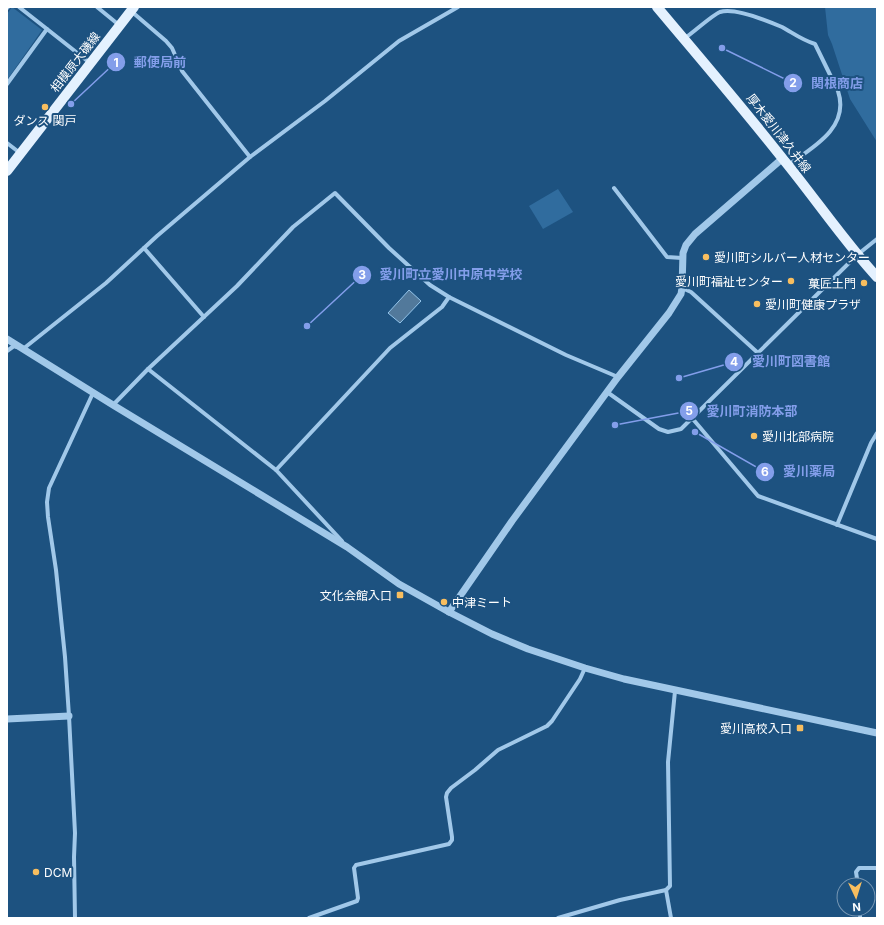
<svg xmlns="http://www.w3.org/2000/svg" width="884" height="925" viewBox="0 0 884 925" font-family="Inter,'Noto Sans JP',sans-serif">
<style>
.green{fill:#306c9e}
.water{fill:#52799b;stroke:#94c5eb}
.lines{fill:none;stroke-linecap:round;stroke-linejoin:round}
.minor{stroke:#a1c8e9;stroke-width:4}
.tertiary{stroke:#a1c8e9;stroke-width:7}
.primary{stroke:#e4f1fe;stroke-width:10}
.poi-dot{fill:#f8be5f;stroke:#1d5280;stroke-width:1.5}
.labels{text-anchor:middle;dominant-baseline:central;stroke-width:4;stroke-linejoin:round;paint-order:stroke}
.street-label{font-size:12px;fill:#fff;stroke:#1d5280}
.poi-label{font-size:12px;fill:#fff;stroke:#1d5280;text-anchor:start}
.leader{fill:none;stroke:#839eea;stroke-width:1.5}
.callout-dot{fill:#839eea;stroke:#1d5280;stroke-width:1.5}
.mark-label{font-size:12px;text-anchor:middle;font-weight:bold;fill:#fff}
.callout-label{font-size:13px;text-anchor:middle;font-weight:bold;fill:#839eea;stroke:#1d5280;stroke-width:4;stroke-linejoin:round;paint-order:stroke}
</style>
<rect width="100%" height="100%" fill="#1d5280"/>
<g class="green">
<path d="M 12,7 L 42,30 L 7,80 L 7,14 Z"/>
<path d="M 825,7 L 877,7 L 877,142 L 850,99 L 832,44 L 828,35 Z"/>
<path d="M 558,189 L 573,212 L 543,229 L 529,206 Z"/>
</g>
<path class="water" d="M 409,290 L 421,301 L 400,323 L 388,313 Z"/>
<g class="lines">
<g class="minor">
<path d="M 97,7 L 119,25"/>
<path d="M 7,8 L 8,7"/>
<path d="M 47,29 L 90,63"/>
<path d="M 685,38 C 694,32 711,16 720,12 C 734,7 768,21 782,27 C 793,33 802,40 815,44 L 838,91 C 850,127 814,147 788,165"/>
<path d="M 7,84 L 47,29 L 19,7"/>
<path d="M 7,143 L 20,153"/>
<path d="M 250,157 L 325,101 L 399,41 L 458,7"/>
<path d="M 614,188 L 667,257 L 682,258"/>
<path d="M 144,248 L 204,317"/>
<path d="M 682,288 L 691,292 L 758,353"/>
<path d="M 23,349 L 106,283 L 157,236 L 250,157 L 182,71 L 172,48 L 166,41 L 131,11"/>
<path d="M 7,351 L 14,346 L 17,347"/>
<path d="M 148,369 L 276,470"/>
<path d="M 607,392 L 659,429 L 668,432 L 681,429 L 857,255 L 877,239"/>
<path d="M 113,405 L 148,369 L 237,286 L 293,227 L 335,193 L 389,248 L 430,285 L 449,297 L 566,355 L 618,377"/>
<path d="M 692,418 L 758,496 L 877,539"/>
<path d="M 837,525 L 871,443 L 877,433"/>
<path d="M 342,541 L 276,470 L 390,348 L 442,307 L 449,297"/>
<path d="M 858,885 L 856,872 L 859,868 L 877,868"/>
<path d="M 666,890 L 671,918"/>
<path d="M 860,909 L 860,918"/>
<path d="M 75,918 L 74,857 L 75,833 L 69,716 L 65,657 L 56,570 L 48,517 L 47,502 L 49,488 L 93,393"/>
<path d="M 309,918 L 357,901 L 358,898 L 354,868 L 356,865 L 449,844 L 452,840 L 452,837 L 446,797 L 447,793 L 451,788 L 475,770 L 498,750 L 547,726 L 552,721 L 580,679 L 585,668"/>
<path d="M 558,918 L 620,900 L 666,890 L 670,886 L 668,762 L 675,691"/>
</g>
<g class="tertiary">
<path d="M 7,339 L 113,405 L 347,547 L 399,584 L 449,612 L 492,634 L 528,649 L 585,668 L 624,679 L 877,733"/>
<path d="M 449,612 L 512,521 L 618,377 L 669,313 L 681,294 L 682,288 L 683,253 L 686,245 L 695,234 L 783,158"/>
<path d="M 7,719 L 69,716"/>
</g>
<g class="primary">
<path d="M 657,7 C 699,57 742,107 783,159 C 815,198 843,240 877,277"/>
<path d="M 7,171 L 134,7"/>
</g>
</g>
<g class="poi-dot">
<circle cx="45" cy="107" r="4"/>
<circle cx="706" cy="257" r="4"/>
<circle cx="791" cy="281" r="4"/>
<circle cx="864" cy="283" r="4"/>
<circle cx="757" cy="304" r="4"/>
<circle cx="754" cy="436" r="4"/>
<rect x="396" y="591" width="8" height="8" rx="2"/>
<circle cx="444" cy="602" r="4"/>
<rect x="796" y="724" width="8" height="8" rx="2"/>
<circle cx="36" cy="872" r="4"/>
</g>
<g class="labels">
<g class="street-label">
<text transform="translate(75 62) rotate(-52)">相模原大磯線</text>
<text transform="translate(779 133) rotate(52)">厚木愛川津久井線</text>
</g>
<g class="poi-label">
<text x="45" y="120" text-anchor="middle">ダンス 関戸</text>
<text x="714" y="257">愛川町シルバー人材センター</text>
<text x="783" y="281" text-anchor="end">愛川町福祉センター</text>
<text x="856" y="283" text-anchor="end">菓匠土門</text>
<text x="765" y="304">愛川町健康プラザ</text>
<text x="762" y="436">愛川北部病院</text>
<text x="392" y="595" text-anchor="end">文化会館入口</text>
<text x="452" y="602">中津ミート</text>
<text x="792" y="728" text-anchor="end">愛川高校入口</text>
<text x="44" y="872">DCM</text>
</g>
</g>
<path class="leader" d="M71 104L116 62M722 48L793 83M307 326L362 275M679 378L734 362M615 425L689 411M695 432L765 472"/>
<g class="callout-dot">
<circle cx="71" cy="104" r="4"/>
<circle cx="722" cy="48" r="4"/>
<circle cx="307" cy="326" r="4"/>
<circle cx="679" cy="378" r="4"/>
<circle cx="615" cy="425" r="4"/>
<circle cx="695" cy="432" r="4"/>
<circle cx="116" cy="62" r="10"/>
<circle cx="793" cy="83" r="10"/>
<circle cx="362" cy="275" r="10"/>
<circle cx="734" cy="362" r="10"/>
<circle cx="689" cy="411" r="10"/>
<circle cx="765" cy="472" r="10"/>
</g>
<g class="mark-label">
<text x="116" y="67">1</text>
<text x="793" y="87">2</text>
<text x="362" y="279">3</text>
<text x="734" y="366">4</text>
<text x="689" y="415">5</text>
<text x="765" y="476">6</text>
</g>
<g class="callout-label">
<text x="160" y="67">郵便局前</text>
<text x="837" y="88">関根商店</text>
<text x="451" y="279">愛川町立愛川中原中学校</text>
<text x="791" y="366">愛川町図書館</text>
<text x="752" y="416">愛川町消防本部</text>
<text x="809" y="476">愛川薬局</text>
</g>
<rect width="884" height="925" fill="none" stroke="#ffffff" stroke-width="16"/>
<g transform="translate(856 897) rotate(176)"><circle r="19" fill="#1d5280" stroke="#7797b3"/>
<path d="M0-3L7 15L0 10L-7 15Z" fill="#f8be5f"/>
<text y="-6" font-size="11" font-weight="bold" text-anchor="middle" fill="#ffffff">N</text>
</g>
</svg>
